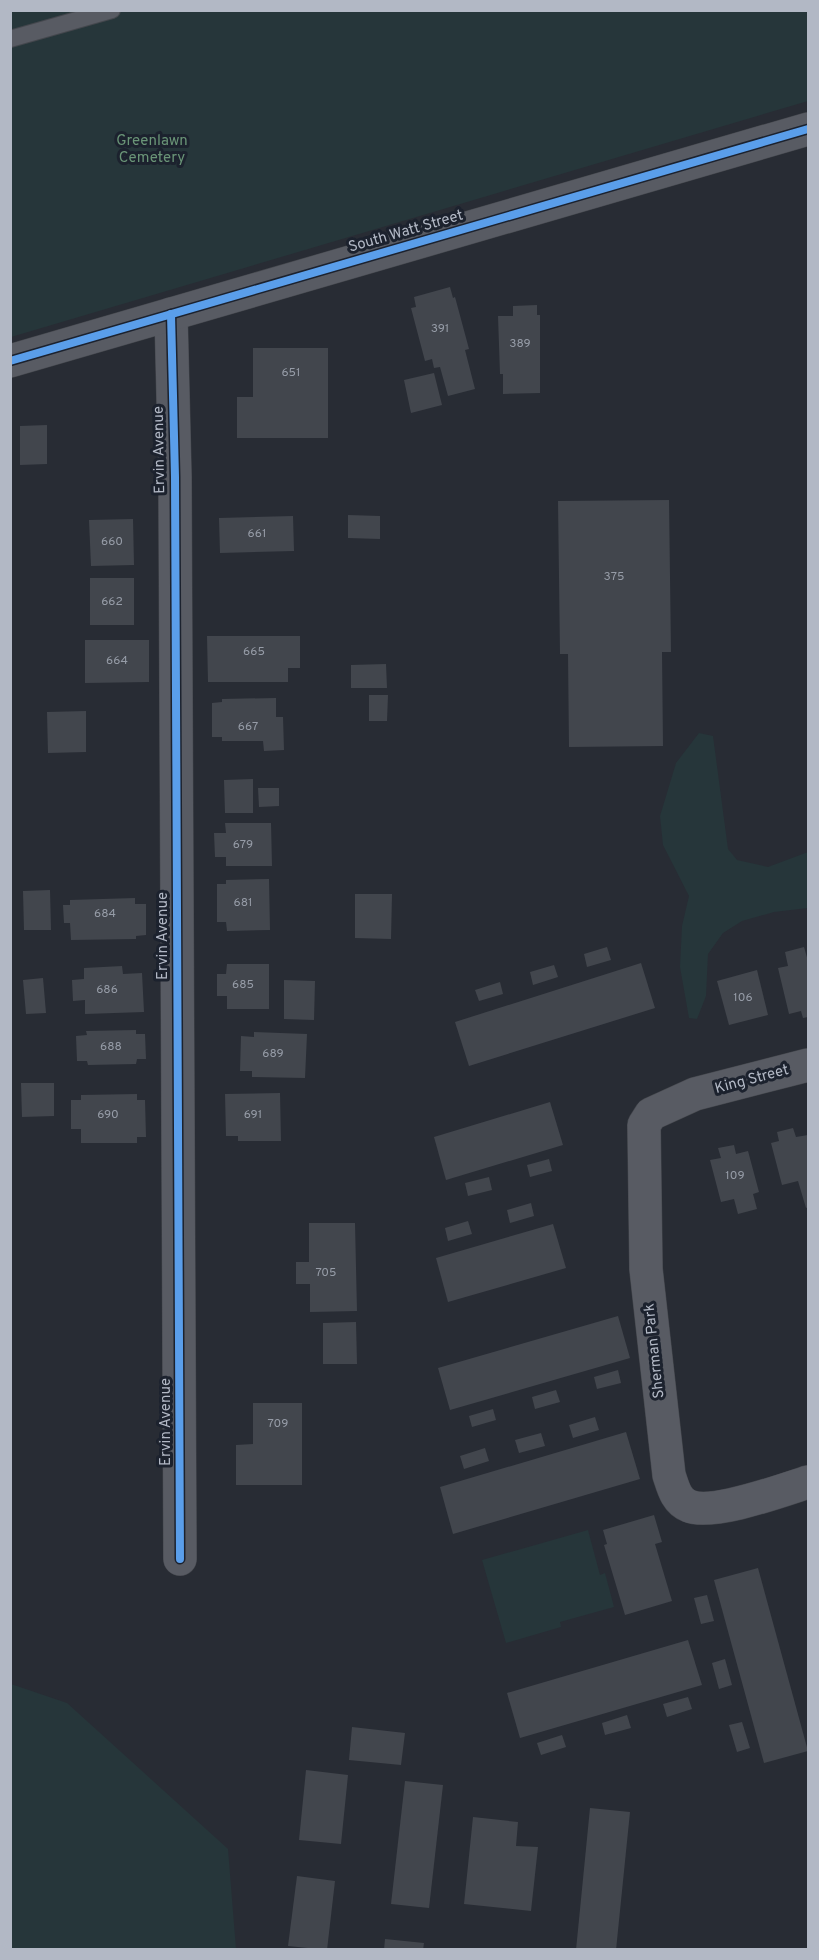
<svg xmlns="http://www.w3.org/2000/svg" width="819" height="1960" viewBox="0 0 819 1960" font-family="Overpass,sans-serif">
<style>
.green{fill:#26363a}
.building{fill:#42464d}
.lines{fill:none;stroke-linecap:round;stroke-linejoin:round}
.service-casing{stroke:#44474d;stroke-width:18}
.minor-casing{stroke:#44474d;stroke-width:34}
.service{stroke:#585b63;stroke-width:16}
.minor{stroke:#585b63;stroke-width:33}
.cycleway-casing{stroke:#1c222e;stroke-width:11}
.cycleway{stroke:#5a9eea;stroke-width:8}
.labels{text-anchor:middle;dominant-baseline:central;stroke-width:6;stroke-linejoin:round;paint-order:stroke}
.number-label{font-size:12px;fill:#969ca7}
.park-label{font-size:15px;fill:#6a9577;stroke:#1c222e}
.street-label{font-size:15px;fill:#b2b8c5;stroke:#1c222e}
</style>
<rect width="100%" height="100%" fill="#282c34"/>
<g class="green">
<path d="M 11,11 L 808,11 L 808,101 L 11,337 Z"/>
<path d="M 699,733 L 713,736 L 728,849 L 737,860 L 768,867 L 808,852 L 808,908 L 774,912 L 742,921 L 723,933 L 708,954 L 706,996 L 697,1019 L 689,1018 L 680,967 L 682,926 L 689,896 L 663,845 L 660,816 L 676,763 Z"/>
<path d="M 588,1530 L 600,1575 L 605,1573 L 614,1607 L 560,1622 L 561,1627 L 506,1643 L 482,1560 Z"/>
<path d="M 11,1684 L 67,1703 L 228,1849 L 236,1949 L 11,1949 Z"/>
</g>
<g class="building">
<path d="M 450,287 L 453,298 L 455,297 L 469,349 L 465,350 L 475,389 L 448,396 L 440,367 L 434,368 L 432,359 L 425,361 L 411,308 L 416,307 L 414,297 Z"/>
<path d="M 537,305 L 537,315 L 540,315 L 540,393 L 503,394 L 503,374 L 500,374 L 498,316 L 513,316 L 513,306 Z"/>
<path d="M 253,348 L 328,348 L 328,438 L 237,438 L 237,397 L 253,397 Z"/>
<path d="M 434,373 L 442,405 L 411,413 L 404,380 Z"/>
<path d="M 47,425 L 47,464 L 20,465 L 20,426 Z"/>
<path d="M 669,500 L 671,652 L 662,652 L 663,746 L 569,747 L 568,654 L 560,654 L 558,501 Z"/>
<path d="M 348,515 L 380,516 L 380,539 L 348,538 Z"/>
<path d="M 293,516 L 294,551 L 220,553 L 219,518 Z"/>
<path d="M 133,519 L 134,565 L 91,566 L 89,520 Z"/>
<rect x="90" y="578" width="44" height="47"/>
<path d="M 207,636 L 300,636 L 300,668 L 288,668 L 288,682 L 208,682 Z"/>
<path d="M 85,640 L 149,640 L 149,682 L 85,683 Z"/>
<path d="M 386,664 L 387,688 L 351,688 L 351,665 Z"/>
<path d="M 369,695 L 388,695 L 387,721 L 369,721 Z"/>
<path d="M 276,698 L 276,717 L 283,717 L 284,750 L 264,751 L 263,741 L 222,741 L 222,737 L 212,737 L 212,703 L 222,702 L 222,699 Z"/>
<path d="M 86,711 L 86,752 L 48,753 L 47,712 Z"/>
<path d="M 253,779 L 253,813 L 225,813 L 224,780 Z"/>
<path d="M 258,788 L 279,788 L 279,806 L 259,807 Z"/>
<path d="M 225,823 L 271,823 L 272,866 L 226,866 L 226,857 L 215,857 L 214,833 L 226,833 Z"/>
<path d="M 269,879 L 270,930 L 227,931 L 226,922 L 217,922 L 217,884 L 226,884 L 226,880 Z"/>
<path d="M 50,890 L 51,930 L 24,930 L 23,891 Z"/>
<path d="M 355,894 L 392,894 L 391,939 L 355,938 Z"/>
<path d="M 135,898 L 135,904 L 146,904 L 146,935 L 136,936 L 136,939 L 71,940 L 70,923 L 64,923 L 63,905 L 70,905 L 70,900 Z"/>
<path d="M 607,947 L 611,960 L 587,967 L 584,954 Z"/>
<path d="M 804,947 L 808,961 L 808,1017 L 803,1018 L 801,1011 L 789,1014 L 778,968 L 788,966 L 785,952 Z"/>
<path d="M 641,963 L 655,1008 L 469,1066 L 455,1022 Z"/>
<path d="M 227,964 L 269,964 L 269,1009 L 227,1009 L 227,996 L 217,996 L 217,974 L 226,974 Z"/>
<path d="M 554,965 L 558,977 L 533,985 L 530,972 Z"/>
<path d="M 122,966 L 123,974 L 142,973 L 144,1012 L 85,1014 L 85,1000 L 73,1001 L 72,980 L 84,979 L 84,968 Z"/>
<path d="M 757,970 L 768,1015 L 729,1025 L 717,981 Z"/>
<path d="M 43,978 L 46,1013 L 26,1014 L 23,980 Z"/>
<path d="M 284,980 L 315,981 L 314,1020 L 284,1019 Z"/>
<path d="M 500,982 L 503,994 L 479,1001 L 475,990 Z"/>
<path d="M 136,1030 L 136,1034 L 145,1034 L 146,1059 L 137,1059 L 136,1064 L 88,1065 L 87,1061 L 77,1061 L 76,1036 L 87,1035 L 86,1031 Z"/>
<path d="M 254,1032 L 307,1034 L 305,1078 L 252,1077 L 252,1071 L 240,1071 L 241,1036 L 254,1037 Z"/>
<path d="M 21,1083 L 54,1083 L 54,1116 L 22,1117 Z"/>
<path d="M 280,1093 L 281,1141 L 238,1141 L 238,1136 L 226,1136 L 225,1094 Z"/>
<path d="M 137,1094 L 137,1100 L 145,1100 L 146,1137 L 137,1137 L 137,1143 L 81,1143 L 81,1129 L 71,1129 L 71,1100 L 81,1100 L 81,1095 Z"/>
<path d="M 550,1102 L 563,1145 L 446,1180 L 434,1137 Z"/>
<path d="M 793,1128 L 796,1137 L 808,1135 L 808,1207 L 806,1208 L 798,1181 L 782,1185 L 771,1143 L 779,1141 L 777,1132 Z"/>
<path d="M 734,1145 L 736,1154 L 748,1151 L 759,1192 L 753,1194 L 757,1209 L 738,1214 L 734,1199 L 721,1202 L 710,1160 L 721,1158 L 718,1148 Z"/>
<path d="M 549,1159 L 552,1171 L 530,1177 L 527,1165 Z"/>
<path d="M 489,1177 L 492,1190 L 468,1196 L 465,1183 Z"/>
<path d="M 531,1203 L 534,1216 L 510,1223 L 507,1210 Z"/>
<path d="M 468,1221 L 472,1234 L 448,1241 L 445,1228 Z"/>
<path d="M 309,1223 L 355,1223 L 357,1311 L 310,1312 L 310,1284 L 296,1284 L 296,1262 L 309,1262 Z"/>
<path d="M 553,1224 L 566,1268 L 448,1302 L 436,1258 Z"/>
<path d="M 618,1316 L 630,1358 L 450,1410 L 438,1368 Z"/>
<path d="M 356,1322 L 357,1364 L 323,1364 L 323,1323 Z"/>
<path d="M 618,1370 L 621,1383 L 597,1389 L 594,1377 Z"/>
<path d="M 556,1390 L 560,1402 L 535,1409 L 532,1397 Z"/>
<path d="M 253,1403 L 302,1403 L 302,1485 L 236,1485 L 236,1445 L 253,1444 Z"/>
<path d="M 493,1409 L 496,1420 L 472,1427 L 469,1416 Z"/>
<path d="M 595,1417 L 599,1430 L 573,1438 L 569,1425 Z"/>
<path d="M 626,1432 L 640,1479 L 453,1534 L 440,1487 Z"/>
<path d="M 541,1433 L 545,1446 L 519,1453 L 515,1440 Z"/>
<path d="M 485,1448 L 489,1461 L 464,1469 L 460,1456 Z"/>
<path d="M 654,1515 L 662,1542 L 655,1544 L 672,1601 L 625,1615 L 604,1545 L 607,1544 L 603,1530 Z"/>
<path d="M 758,1568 L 808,1751 L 764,1763 L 714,1580 Z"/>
<path d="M 707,1595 L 714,1621 L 701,1624 L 694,1598 Z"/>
<path d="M 688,1640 L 702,1685 L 520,1738 L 507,1693 Z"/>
<path d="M 725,1659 L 732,1685 L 719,1689 L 712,1663 Z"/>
<path d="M 688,1697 L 692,1709 L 667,1717 L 663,1704 Z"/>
<path d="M 627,1715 L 631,1728 L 605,1735 L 602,1723 Z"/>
<path d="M 742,1722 L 750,1748 L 737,1752 L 729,1725 Z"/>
<path d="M 352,1727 L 405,1733 L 401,1765 L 349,1760 Z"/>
<path d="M 562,1735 L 566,1747 L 541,1755 L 537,1743 Z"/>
<path d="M 306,1770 L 348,1775 L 341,1844 L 299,1840 Z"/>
<path d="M 405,1781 L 443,1785 L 429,1908 L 391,1904 Z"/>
<path d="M 590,1808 L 630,1812 L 616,1950 L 576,1950 Z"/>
<path d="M 473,1817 L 518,1822 L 516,1846 L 538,1847 L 531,1911 L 464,1904 Z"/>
<path d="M 297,1876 L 335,1881 L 327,1950 L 288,1946 Z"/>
<path d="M 385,1939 L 424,1943 L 423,1950 L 384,1950 Z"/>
</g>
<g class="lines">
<defs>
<path id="service" d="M 10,39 L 112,10"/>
<g id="minor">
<path d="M 171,314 L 175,477 L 180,1559"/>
<path d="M 10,361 L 808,129"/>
<path d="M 808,1065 L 695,1094 L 651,1114 L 644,1125 L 646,1269 L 669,1475 C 673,1487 676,1501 689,1506 C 712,1516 783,1490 808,1482"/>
</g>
</defs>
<use href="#service" class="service-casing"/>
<use href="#minor" class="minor-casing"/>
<use href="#service" class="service"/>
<use href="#minor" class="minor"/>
<defs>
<g id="cycleway">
<path d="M 171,314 L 175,477 L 180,1559"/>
<path d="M 10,361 L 808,129"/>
</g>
</defs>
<use href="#cycleway" class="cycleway-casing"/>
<use href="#cycleway" class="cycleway"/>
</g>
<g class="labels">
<g class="number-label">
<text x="440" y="329">391</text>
<text x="520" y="344">389</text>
<text x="291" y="373">651</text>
<text x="257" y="534">661</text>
<text x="112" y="542">660</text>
<text x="614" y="577">375</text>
<text x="112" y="602">662</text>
<text x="254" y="652">665</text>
<text x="117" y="661">664</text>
<text x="248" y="727">667</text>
<text x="243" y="845">679</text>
<text x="243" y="903">681</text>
<text x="105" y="914">684</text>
<text x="243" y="985">685</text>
<text x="107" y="990">686</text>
<text x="743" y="998">106</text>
<text x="111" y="1047">688</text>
<text x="273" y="1054">689</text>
<text x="108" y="1115">690</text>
<text x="253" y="1115">691</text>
<text x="735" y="1176">109</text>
<text x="326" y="1273">705</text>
<text x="278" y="1424">709</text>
</g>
<g class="park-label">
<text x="152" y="141">Greenlawn<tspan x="152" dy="17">Cemetery</tspan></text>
</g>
<g class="street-label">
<text transform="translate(406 232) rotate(-16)">South Watt Street</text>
<text transform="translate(160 450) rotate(-91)">Ervin Avenue</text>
<text transform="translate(163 936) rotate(-90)">Ervin Avenue</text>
<text transform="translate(752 1080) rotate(-15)">King Street</text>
<text transform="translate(655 1351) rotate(-96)">Sherman Park</text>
<text transform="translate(166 1422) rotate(-90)">Ervin Avenue</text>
</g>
</g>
<rect width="819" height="1960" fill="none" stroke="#b2b8c5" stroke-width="24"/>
</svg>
